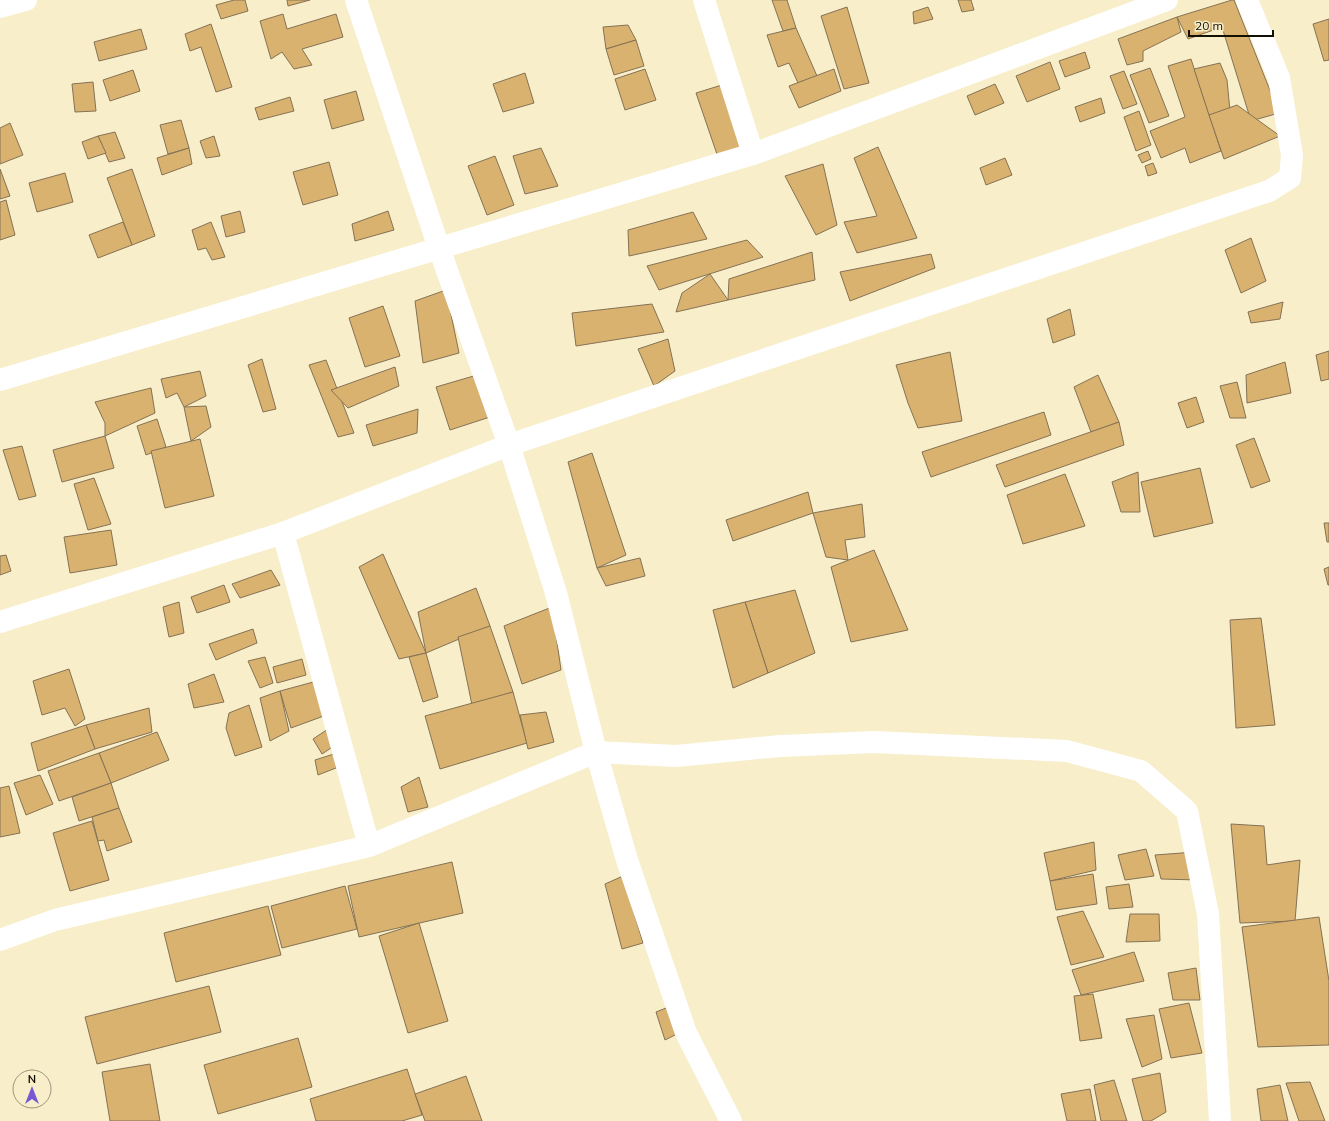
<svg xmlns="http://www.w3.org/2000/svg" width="1329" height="1121" viewBox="0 0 1329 1121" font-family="Mulish,sans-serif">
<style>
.building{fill:#dab270;stroke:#847254}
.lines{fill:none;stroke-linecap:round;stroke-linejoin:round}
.minor{stroke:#fff;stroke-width:22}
</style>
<rect width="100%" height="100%" fill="#f8eeca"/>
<g class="building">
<path d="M 234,0 L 245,0 L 248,11 L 221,19 L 216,5 Z"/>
<path d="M 287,0 L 310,0 L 288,6 Z"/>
<path d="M 772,0 L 787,0 L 796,28 L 783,31 Z"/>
<path d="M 958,0 L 971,0 L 974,10 L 962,12 Z"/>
<path d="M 1232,0 L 1234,0 L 1279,113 L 1251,121 L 1222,27 L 1188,39 L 1177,17 Z"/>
<path d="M 847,7 L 869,83 L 844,89 L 821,16 Z"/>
<path d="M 928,7 L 933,19 L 914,24 L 913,12 Z"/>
<path d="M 283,14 L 287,29 L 336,14 L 343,37 L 302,49 L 312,65 L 294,69 L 282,52 L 271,59 L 260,21 Z"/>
<path d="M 1177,17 L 1181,32 L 1143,51 L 1143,61 L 1127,65 L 1118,39 Z"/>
<path d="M 1329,19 L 1329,60 L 1324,61 L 1313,24 Z"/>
<path d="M 211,24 L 232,87 L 216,92 L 201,47 L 190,51 L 185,34 Z"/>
<path d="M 628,25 L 636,40 L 606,49 L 603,27 Z"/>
<path d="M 796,28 L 817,76 L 798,83 L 789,63 L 778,67 L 767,35 Z"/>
<path d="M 141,29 L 147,49 L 99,61 L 94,42 Z"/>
<path d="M 636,40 L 644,66 L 614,75 L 606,49 Z"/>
<path d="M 1085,52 L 1090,68 L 1065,77 L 1059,61 Z"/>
<path d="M 1191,59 L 1221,151 L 1190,163 L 1185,148 L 1161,158 L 1150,131 L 1185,117 L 1168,66 Z"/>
<path d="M 1050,62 L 1060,89 L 1027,102 L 1016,76 Z"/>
<path d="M 1220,63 L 1227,80 L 1230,111 L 1209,115 L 1194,69 Z"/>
<path d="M 1150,68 L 1169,116 L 1149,123 L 1130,75 Z"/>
<path d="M 645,69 L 656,100 L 625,110 L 615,79 Z"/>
<path d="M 834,69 L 841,91 L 799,108 L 789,86 Z"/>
<path d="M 133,70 L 140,91 L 110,101 L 103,80 Z"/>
<path d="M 1124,71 L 1137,104 L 1123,109 L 1110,76 Z"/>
<path d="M 525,73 L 534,103 L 503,112 L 493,84 Z"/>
<path d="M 93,82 L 96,111 L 75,112 L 72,84 Z"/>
<path d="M 725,84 L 753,154 L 720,163 L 696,93 Z"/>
<path d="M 995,84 L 1004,103 L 975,115 L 967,96 Z"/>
<path d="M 356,91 L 364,120 L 332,129 L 324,100 Z"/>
<path d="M 290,97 L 294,111 L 259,120 L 255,108 Z"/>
<path d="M 1101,98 L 1105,113 L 1080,122 L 1075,107 Z"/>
<path d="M 1237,105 L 1280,136 L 1224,159 L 1209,115 Z"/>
<path d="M 1139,111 L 1151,145 L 1136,151 L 1124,117 Z"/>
<path d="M 181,120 L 189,148 L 168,154 L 160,125 Z"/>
<path d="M 10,123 L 23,155 L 0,164 L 0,128 Z"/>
<path d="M 115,132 L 125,158 L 109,162 L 98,136 Z"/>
<path d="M 98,136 L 106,153 L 88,159 L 82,142 Z"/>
<path d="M 214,136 L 220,156 L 206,158 L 200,141 Z"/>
<path d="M 878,147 L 917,238 L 857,253 L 844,222 L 877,216 L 854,158 Z"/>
<path d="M 189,148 L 192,164 L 162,175 L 157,158 Z"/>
<path d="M 541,148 L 558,186 L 525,194 L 513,156 Z"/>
<path d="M 1148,151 L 1151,159 L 1142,163 L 1138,155 Z"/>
<path d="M 495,156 L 514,205 L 487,215 L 468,166 Z"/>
<path d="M 1005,158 L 1012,175 L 986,185 L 980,168 Z"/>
<path d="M 329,162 L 338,195 L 303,205 L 293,172 Z"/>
<path d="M 1153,163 L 1157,173 L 1148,176 L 1145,166 Z"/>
<path d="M 823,164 L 837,225 L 816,235 L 785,176 Z"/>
<path d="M 0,169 L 10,196 L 0,199 Z"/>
<path d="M 132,169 L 155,236 L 132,245 L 107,178 Z"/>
<path d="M 65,173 L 73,202 L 37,212 L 29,183 Z"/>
<path d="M 6,200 L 15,235 L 0,240 L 0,202 Z"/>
<path d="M 240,211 L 245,232 L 226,237 L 221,216 Z"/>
<path d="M 388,211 L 394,230 L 355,241 L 352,224 Z"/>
<path d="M 693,212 L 707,239 L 629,256 L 628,230 Z"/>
<path d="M 123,222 L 132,245 L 98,258 L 89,235 Z"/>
<path d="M 211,222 L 225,257 L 212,260 L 206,248 L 198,250 L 192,230 Z"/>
<path d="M 1251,238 L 1266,281 L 1241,293 L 1225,250 Z"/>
<path d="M 747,240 L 763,257 L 659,290 L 647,266 Z"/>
<path d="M 812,252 L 815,280 L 728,300 L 729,279 Z"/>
<path d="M 931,254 L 935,268 L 850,301 L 840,272 Z"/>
<path d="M 710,274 L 728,300 L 676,312 L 682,293 Z"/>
<path d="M 446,290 L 459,353 L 423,363 L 415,301 Z"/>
<path d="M 1283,302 L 1280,319 L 1251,323 L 1248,312 Z"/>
<path d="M 652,304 L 664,332 L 576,346 L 572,313 Z"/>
<path d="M 383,306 L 400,356 L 365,367 L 349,318 Z"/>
<path d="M 1070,309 L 1075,335 L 1053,343 L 1047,319 Z"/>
<path d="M 668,339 L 675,371 L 654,386 L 638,349 Z"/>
<path d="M 1329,351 L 1329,379 L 1321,381 L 1316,355 Z"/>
<path d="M 950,352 L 962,421 L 918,428 L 908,403 L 896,365 Z"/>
<path d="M 262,359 L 276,409 L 263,412 L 248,365 Z"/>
<path d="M 326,360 L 354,433 L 338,437 L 309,365 Z"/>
<path d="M 1285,362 L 1291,393 L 1247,403 L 1246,375 Z"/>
<path d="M 395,367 L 399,386 L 348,408 L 331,390 Z"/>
<path d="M 200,371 L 206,396 L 184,407 L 177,393 L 166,398 L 161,379 Z"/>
<path d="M 477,375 L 490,417 L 450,430 L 436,387 Z"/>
<path d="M 1098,375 L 1119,422 L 1091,432 L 1074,387 Z"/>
<path d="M 1237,382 L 1246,418 L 1230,418 L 1220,386 Z"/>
<path d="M 151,388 L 155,413 L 105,436 L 105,423 L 95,402 Z"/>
<path d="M 1196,397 L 1204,422 L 1187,428 L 1178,403 Z"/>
<path d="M 206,406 L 211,427 L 191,441 L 184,407 Z"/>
<path d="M 418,409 L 417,433 L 373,446 L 366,425 Z"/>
<path d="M 1044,412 L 1051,435 L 931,477 L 922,452 Z"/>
<path d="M 157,419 L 166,447 L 146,455 L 137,426 Z"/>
<path d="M 1119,422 L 1124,445 L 1005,487 L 996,465 Z"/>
<path d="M 105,436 L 114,468 L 62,482 L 53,450 Z"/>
<path d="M 1254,438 L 1270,481 L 1251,488 L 1236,445 Z"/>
<path d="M 200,439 L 214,496 L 165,508 L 151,451 Z"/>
<path d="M 22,446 L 36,496 L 19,500 L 3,450 Z"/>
<path d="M 592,453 L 626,555 L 597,568 L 568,462 Z"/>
<path d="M 1200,468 L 1213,523 L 1154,537 L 1141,482 Z"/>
<path d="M 1138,472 L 1140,512 L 1121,512 L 1112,482 Z"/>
<path d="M 1065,474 L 1085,526 L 1023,544 L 1007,495 Z"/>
<path d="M 94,478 L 111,524 L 88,530 L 74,484 Z"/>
<path d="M 808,492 L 813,513 L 733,541 L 726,520 Z"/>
<path d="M 862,504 L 865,537 L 845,540 L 848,560 L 826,557 L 813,513 Z"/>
<path d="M 1324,523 L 1329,523 L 1329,542 L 1327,542 Z"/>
<path d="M 111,530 L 117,565 L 70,573 L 64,537 Z"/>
<path d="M 874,550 L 908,630 L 851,642 L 831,567 Z"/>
<path d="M 383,554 L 426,653 L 399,659 L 359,567 Z"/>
<path d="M 6,555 L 11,571 L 0,575 L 0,556 Z"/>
<path d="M 640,558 L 645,576 L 606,586 L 597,568 Z"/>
<path d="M 1329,567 L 1329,585 L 1328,585 L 1324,569 Z"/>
<path d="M 271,570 L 280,585 L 240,598 L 232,584 Z"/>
<path d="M 224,585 L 230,602 L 197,613 L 191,597 Z"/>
<path d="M 476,588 L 490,626 L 426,653 L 418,612 Z"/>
<path d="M 795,590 L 815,653 L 768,673 L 745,602 Z"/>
<path d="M 179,602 L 184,633 L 169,637 L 163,607 Z"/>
<path d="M 745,602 L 768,673 L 733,688 L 713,610 Z"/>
<path d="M 552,607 L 561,670 L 522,684 L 504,626 Z"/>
<path d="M 1261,618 L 1275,725 L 1236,728 L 1230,620 Z"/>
<path d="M 490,626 L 513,692 L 472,705 L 458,637 Z"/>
<path d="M 253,629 L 257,643 L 216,660 L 209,644 Z"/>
<path d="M 426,653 L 438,697 L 423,702 L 409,657 Z"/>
<path d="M 265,657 L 273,683 L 260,688 L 248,661 Z"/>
<path d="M 302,659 L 306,675 L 277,683 L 273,667 Z"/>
<path d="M 69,669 L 85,719 L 75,726 L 65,708 L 42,715 L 33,681 Z"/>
<path d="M 214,674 L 224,702 L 194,708 L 188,684 Z"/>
<path d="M 317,681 L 332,713 L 291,728 L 280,691 Z"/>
<path d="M 280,691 L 289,731 L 270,741 L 260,698 Z"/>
<path d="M 513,692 L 527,743 L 440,769 L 425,716 Z"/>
<path d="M 249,705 L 262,747 L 235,756 L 226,728 L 229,713 Z"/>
<path d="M 149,708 L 152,732 L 95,749 L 86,725 Z"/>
<path d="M 546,712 L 554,742 L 528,749 L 520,715 Z"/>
<path d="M 86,725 L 95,749 L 38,771 L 31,743 Z"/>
<path d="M 331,727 L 340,742 L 322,754 L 313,739 Z"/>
<path d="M 157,732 L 169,760 L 111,783 L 99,753 Z"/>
<path d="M 99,753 L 111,783 L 59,801 L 48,771 Z"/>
<path d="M 337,753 L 341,766 L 318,775 L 315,760 Z"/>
<path d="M 40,775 L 53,804 L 26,815 L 14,783 Z"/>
<path d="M 419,777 L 428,807 L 408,812 L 401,787 Z"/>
<path d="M 111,783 L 119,808 L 79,821 L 72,797 Z"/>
<path d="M 9,786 L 20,833 L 0,837 L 0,788 Z"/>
<path d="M 119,808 L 132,842 L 107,851 L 104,840 L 98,841 L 92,817 Z"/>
<path d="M 92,821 L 109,880 L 70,891 L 53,833 Z"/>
<path d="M 1231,824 L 1264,826 L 1267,865 L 1300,860 L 1295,921 L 1240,923 Z"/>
<path d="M 1094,842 L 1096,870 L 1050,881 L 1044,853 Z"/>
<path d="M 1146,849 L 1154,876 L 1125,880 L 1118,855 Z"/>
<path d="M 1195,852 L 1198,880 L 1161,879 L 1155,855 Z"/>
<path d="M 452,862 L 463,913 L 359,937 L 348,886 Z"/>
<path d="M 1093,874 L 1097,904 L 1056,910 L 1050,881 Z"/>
<path d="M 623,876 L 643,943 L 622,949 L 605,884 Z"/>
<path d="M 1129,884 L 1133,907 L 1109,909 L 1106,887 Z"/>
<path d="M 345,886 L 357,929 L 282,948 L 271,906 Z"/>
<path d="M 268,906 L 281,955 L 176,982 L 164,933 Z"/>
<path d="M 1083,911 L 1104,957 L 1071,965 L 1057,917 Z"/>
<path d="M 1130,914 L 1159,914 L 1160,941 L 1126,942 Z"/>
<path d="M 1319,917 L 1329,981 L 1329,1045 L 1258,1047 L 1242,927 Z"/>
<path d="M 419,923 L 448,1021 L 408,1033 L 379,936 Z"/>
<path d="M 1134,952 L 1144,981 L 1081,995 L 1072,970 Z"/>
<path d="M 1196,968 L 1200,1000 L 1173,1000 L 1168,973 Z"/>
<path d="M 209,986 L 221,1032 L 97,1064 L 85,1017 Z"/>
<path d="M 1093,994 L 1102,1038 L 1080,1041 L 1074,996 Z"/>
<path d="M 1189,1003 L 1202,1053 L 1171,1058 L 1159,1009 Z"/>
<path d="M 671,1006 L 679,1033 L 665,1040 L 656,1012 Z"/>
<path d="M 1154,1015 L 1162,1059 L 1142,1067 L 1126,1019 Z"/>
<path d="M 298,1038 L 312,1087 L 218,1114 L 204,1065 Z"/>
<path d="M 150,1064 L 160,1121 L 110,1121 L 102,1072 Z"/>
<path d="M 407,1069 L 422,1115 L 402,1121 L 316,1121 L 310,1099 Z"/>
<path d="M 1160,1073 L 1166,1112 L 1151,1121 L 1143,1121 L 1132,1079 Z"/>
<path d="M 466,1076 L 482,1121 L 425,1121 L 415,1094 Z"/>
<path d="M 1114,1080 L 1127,1121 L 1101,1121 L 1094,1085 Z"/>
<path d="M 1310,1082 L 1325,1121 L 1299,1121 L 1286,1083 Z"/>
<path d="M 1280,1085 L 1288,1121 L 1261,1121 L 1257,1089 Z"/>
<path d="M 1090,1089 L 1096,1121 L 1067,1121 L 1061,1094 Z"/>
</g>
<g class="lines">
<g class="minor">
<path d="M 356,0 L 439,248 L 509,445 L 556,593 L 596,752 L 627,860 L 686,1033 L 731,1121"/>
<path d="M 704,0 L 753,154"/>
<path d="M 0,7 L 26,0"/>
<path d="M 0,380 L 753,154 L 1167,0"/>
<path d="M 283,533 L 369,846"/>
<path d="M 0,622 L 283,533 L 509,445 L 1269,191 L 1290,178 L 1292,155 L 1279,78 L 1247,0"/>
<path d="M 0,940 L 55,920 L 369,846 L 596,752 L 676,756 L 780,746 L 875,742 L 1067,751 L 1141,771 L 1187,811 L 1208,914 L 1220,1121"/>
</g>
</g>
<g transform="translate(32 1089)"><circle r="19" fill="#f8eeca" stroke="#9c957a"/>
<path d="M0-3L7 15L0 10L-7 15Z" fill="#7759d4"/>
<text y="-6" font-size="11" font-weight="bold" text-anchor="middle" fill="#120f03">N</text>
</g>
<path d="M1189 30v6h84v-6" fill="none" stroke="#120f03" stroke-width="2"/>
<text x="1195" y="30" font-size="12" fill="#120f03" stroke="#f8eeca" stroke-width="3" paint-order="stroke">20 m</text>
</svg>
